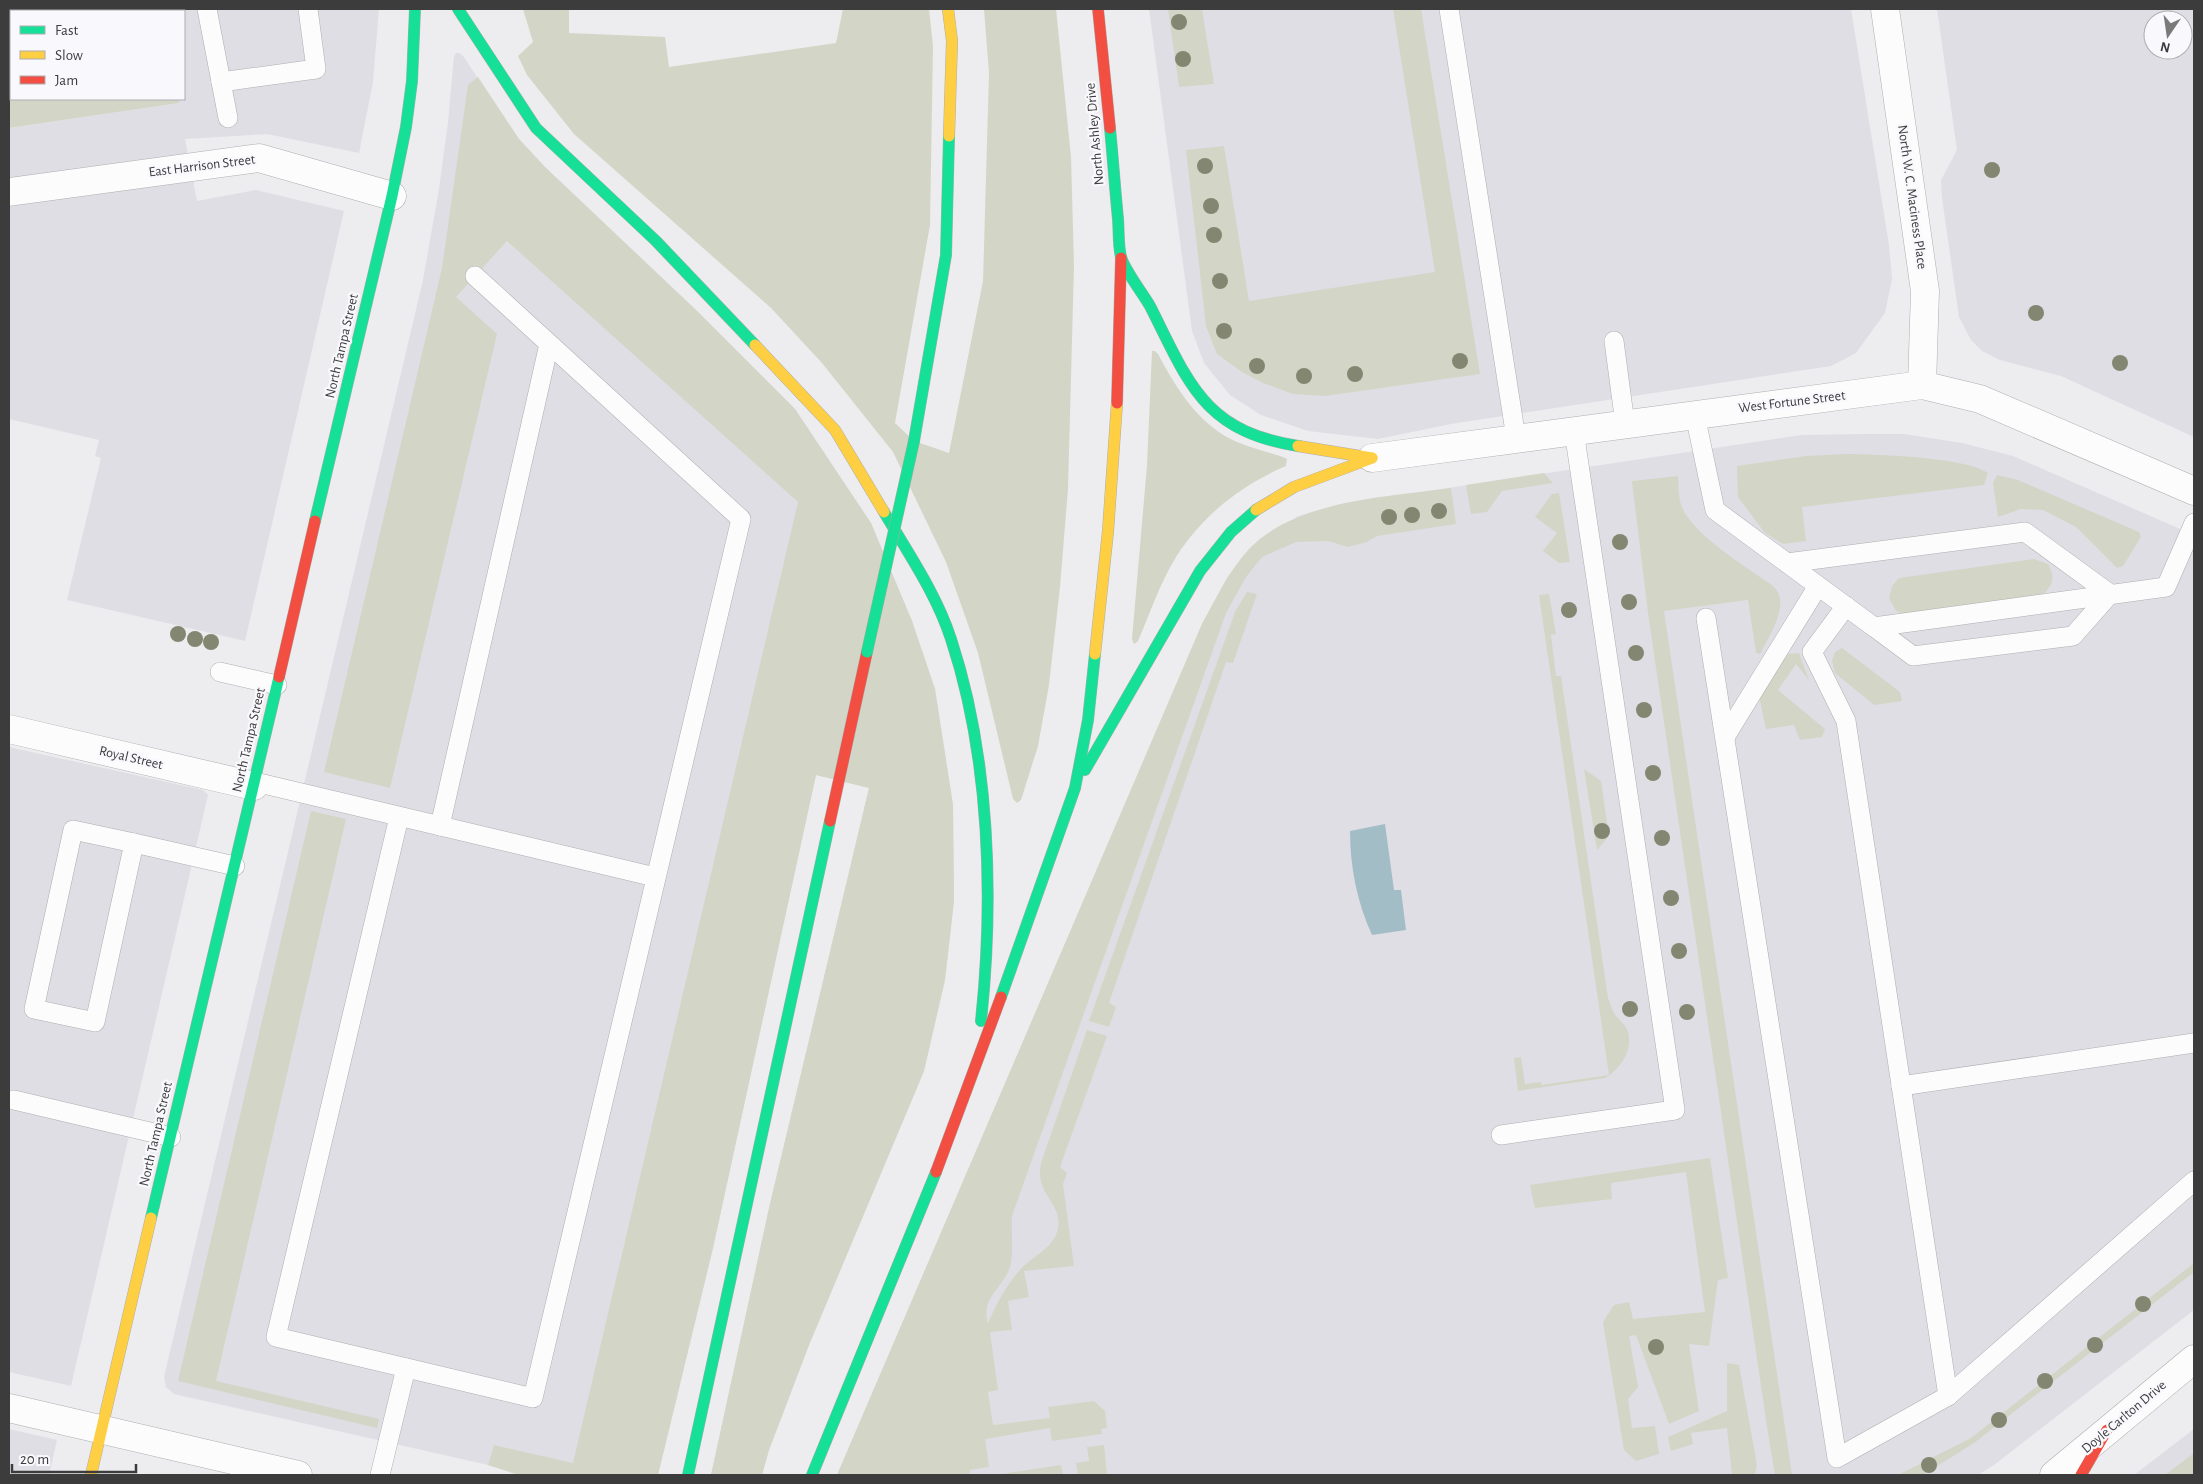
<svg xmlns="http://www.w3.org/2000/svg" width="2203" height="1484" viewBox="0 0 2203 1484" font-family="'Alegreya Sans',sans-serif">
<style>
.built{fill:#dfdee5;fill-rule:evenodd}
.green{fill:#d3d6c6}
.water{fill:#a3bdc6}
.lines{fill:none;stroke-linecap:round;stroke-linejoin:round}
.lane-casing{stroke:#aeadaf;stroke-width:20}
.street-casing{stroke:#aeadaf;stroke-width:29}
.fast-casing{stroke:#aeadaf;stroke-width:12}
.slow-casing{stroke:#aeadaf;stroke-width:12}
.jam-casing{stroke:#aeadaf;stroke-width:12}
.lane{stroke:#fcfcfd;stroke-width:19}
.street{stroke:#fcfcfd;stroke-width:28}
.fast{stroke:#16e098;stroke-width:11}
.slow{stroke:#ffcf43;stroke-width:11}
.jam{stroke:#f24e42;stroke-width:11}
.fast-bridge-casing{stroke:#b0a99a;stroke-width:12;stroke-linecap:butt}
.fast-bridge{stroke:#16e098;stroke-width:11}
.tree{fill:#838671}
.labels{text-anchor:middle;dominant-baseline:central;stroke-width:4.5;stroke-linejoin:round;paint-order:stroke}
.street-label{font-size:14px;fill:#3c3c3d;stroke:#f9f9fd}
</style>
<rect width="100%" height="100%" fill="#ededef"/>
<g class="built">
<path d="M 165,9 L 379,9 L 373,82 L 359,153 L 267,134 L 185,139 L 197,201 L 256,190 L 344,211 L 245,641 L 67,600 L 101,458 L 95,456 L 99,440 L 9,419 L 9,128 L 179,103 L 179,99 L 184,99 L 184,11 L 166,11 Z"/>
<path d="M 1149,9 L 1851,9 L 1889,245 L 1892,279 L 1885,313 L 1856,353 L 1831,366 L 1451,424 L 1378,439 L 1308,431 L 1261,415 L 1230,395 L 1204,363 L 1192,331 Z"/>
<path d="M 1937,9 L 2194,9 L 2194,437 L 2061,376 L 2000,360 L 1982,351 L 1971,340 L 1959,317 L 1942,198 L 1941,180 L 1957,150 ZM 2153,20 L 2183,20 L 2183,50 L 2153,50 Z"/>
<path d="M 456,53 L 459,53 L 463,56 L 519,139 L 545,167 L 696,310 L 795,409 L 871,523 L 912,621 L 935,689 L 953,805 L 954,901 L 945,980 L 924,1071 L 809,1345 L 769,1450 L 762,1475 L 711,1475 L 769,1208 L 869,788 L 816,775 L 713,1248 L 658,1475 L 519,1475 L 488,1465 L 174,1394 L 166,1387 L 164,1377 L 423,280 L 439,189 L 448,122 L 454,56 Z"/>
<path d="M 1863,434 L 1904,434 L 1962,443 L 2013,456 L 2194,535 L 2194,1310 L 1994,1465 L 1978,1475 L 837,1475 L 1202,624 L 1228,576 L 1250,549 L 1298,516 L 1341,504 L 1802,435 Z"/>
<path d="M 9,747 L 203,790 L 208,795 L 71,1386 L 9,1372 Z"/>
<path d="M 9,1429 L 57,1440 L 49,1475 L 9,1475 Z"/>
<path d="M 2194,1429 L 2194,1475 L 2134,1475 Z"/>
</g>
<g class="green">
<path d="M 9,9 L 165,9 L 166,11 L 11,11 L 11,99 L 179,99 L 179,103 L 9,128 Z"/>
<path d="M 523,9 L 569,9 L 569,33 L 665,37 L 669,67 L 836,43 L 843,9 L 929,9 L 933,46 L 930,225 L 895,423 L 914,441 L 949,453 L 983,281 L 989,73 L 984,9 L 1056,9 L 1071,157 L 1074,266 L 1068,489 L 1060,587 L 1049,685 L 1038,746 L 1021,800 L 1017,803 L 1013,799 L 978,653 L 946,562 L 893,452 L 822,363 L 771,308 L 574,134 L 527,75 L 518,56 L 533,42 Z"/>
<path d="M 1168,9 L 1202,9 L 1214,84 L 1179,87 Z"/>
<path d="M 1393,9 L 1421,9 L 1480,374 L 1325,396 L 1293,394 L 1263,383 L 1242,372 L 1217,354 L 1206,326 L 1186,150 L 1224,146 L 1249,301 L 1435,272 Z"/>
<path d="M 478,77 L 519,139 L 545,167 L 696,310 L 795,409 L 871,523 L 912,621 L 935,689 L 953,805 L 954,901 L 945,980 L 924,1071 L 809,1345 L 769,1450 L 762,1475 L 711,1475 L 769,1208 L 869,788 L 816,775 L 713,1248 L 658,1475 L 519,1475 L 488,1465 L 494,1445 L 573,1463 L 798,502 L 507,241 L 456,297 L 497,334 L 390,788 L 324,772 L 442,268 L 468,85 Z"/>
<path d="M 1152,351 L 1155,351 L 1158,354 C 1175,386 1194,417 1225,436 C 1242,446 1265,451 1283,457 L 1287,459 L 1286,466 C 1241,485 1203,515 1176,557 C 1160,583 1150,613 1138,641 L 1134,644 L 1132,639 L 1147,465 Z"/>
<path d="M 1844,454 C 1874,454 1965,457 1988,473 L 1984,485 L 1802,507 L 1806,541 L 1783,544 L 1765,533 L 1738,497 L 1737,466 L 1806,456 Z"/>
<path d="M 1544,473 L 1553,483 L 1502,491 L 1487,512 L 1471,514 L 1466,485 Z"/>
<path d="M 1997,475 L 2018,480 L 2139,532 L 2141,537 L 2123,566 L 2117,568 L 2076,527 L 2043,510 L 2021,509 L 1998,517 L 1993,483 Z"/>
<path d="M 1678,476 C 1679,486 1678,498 1682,507 C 1694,536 1747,567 1773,586 C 1792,603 1769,636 1760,654 L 1756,653 L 1748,600 L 1664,611 L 1792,1475 L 1775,1475 L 1767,1427 L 1648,613 L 1632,481 Z"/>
<path d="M 1451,488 L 1456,524 L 1377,536 L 1367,542 L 1348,547 L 1328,541 L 1296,542 L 1262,557 L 1246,577 L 1226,613 L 1012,1216 C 1011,1232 1014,1252 1010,1267 C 1004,1287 980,1298 988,1323 C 996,1305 1006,1285 1020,1270 C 1032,1256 1055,1248 1058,1228 C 1063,1203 1034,1194 1041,1163 L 1087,1030 L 1107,1036 L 1060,1167 L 1067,1173 L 1063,1184 L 1074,1266 L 1024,1271 L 1029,1297 L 1008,1301 L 1012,1330 L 990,1332 L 998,1390 L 988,1392 L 993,1425 L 1050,1418 L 1048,1407 L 1094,1401 L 1105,1411 L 1107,1428 L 1101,1429 L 1102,1434 L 1052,1441 L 1050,1428 L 985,1439 L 989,1467 L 970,1470 L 970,1475 L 837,1475 L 1202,624 C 1216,598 1229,571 1249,549 C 1296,500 1387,497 1451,488 Z"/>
<path d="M 1559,493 L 1570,562 L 1559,563 L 1543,551 L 1557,533 L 1535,517 L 1552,494 Z"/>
<path d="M 2034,559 L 2048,564 C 2055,576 2054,585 2042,595 L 1907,615 L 1896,611 L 1889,598 L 1892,586 L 1899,578 Z"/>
<path d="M 1247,592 L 1257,594 L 1233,663 L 1226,662 L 1109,1003 L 1116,1007 L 1109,1027 L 1089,1021 L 1235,612 Z"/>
<path d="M 1549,594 L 1556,634 L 1551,635 L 1556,676 L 1561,676 L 1608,998 C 1610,1002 1611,1008 1614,1013 C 1617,1019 1626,1024 1628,1032 C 1633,1051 1620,1069 1605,1078 L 1518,1091 L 1514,1058 L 1521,1057 L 1525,1084 L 1541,1082 L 1541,1085 L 1609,1075 L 1539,595 Z"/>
<path d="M 1842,648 L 1900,692 L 1902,701 L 1874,705 L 1835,673 L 1832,661 L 1835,652 Z"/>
<path d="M 1799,653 L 1809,680 L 1796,664 L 1778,690 L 1825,729 L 1822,737 L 1800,740 L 1794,725 L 1766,729 L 1759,696 L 1788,654 Z"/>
<path d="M 1584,769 L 1601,781 L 1609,836 L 1597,850 Z"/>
<path d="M 311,811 L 346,819 L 216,1381 L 379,1419 L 377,1428 L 178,1381 Z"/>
<path d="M 1710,1158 L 1728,1278 L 1718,1280 L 1709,1346 L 1689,1344 L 1699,1411 L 1669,1424 L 1636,1335 L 1629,1336 L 1638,1387 L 1628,1399 L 1632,1428 L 1655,1426 L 1659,1454 L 1636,1461 L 1624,1450 L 1603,1322 L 1614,1305 L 1629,1302 L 1633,1319 L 1705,1312 L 1686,1172 L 1611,1183 L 1612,1199 L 1535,1208 L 1530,1185 Z"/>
<path d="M 2194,1263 L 2194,1272 L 1974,1443 L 1923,1475 L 1898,1475 L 1971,1438 Z"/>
<path d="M 1727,1363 L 1739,1365 L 1757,1465 L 1755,1475 L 1732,1475 L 1727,1428 L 1691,1433 L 1693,1444 L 1671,1451 L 1668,1437 L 1727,1411 Z"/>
<path d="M 1104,1445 L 1107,1475 L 1078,1475 L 1076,1463 L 1089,1461 L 1087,1447 Z"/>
<path d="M 2194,1453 L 2194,1475 L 2165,1475 Z"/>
<path d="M 1061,1465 L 1063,1475 L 995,1475 Z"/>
</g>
<path class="water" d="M 1385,824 L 1394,890 L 1401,890 L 1406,930 L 1372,935 C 1357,902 1350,867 1350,831 Z"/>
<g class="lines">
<defs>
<g id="lane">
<path d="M 207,9 L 228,118"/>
<path d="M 1449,9 L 1516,438"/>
<path d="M 221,82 L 316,69 L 308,9"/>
<path d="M 1614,341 L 1625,424"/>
<path d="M 1695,415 L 1715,510 L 1874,627 L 2166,587 L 2194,523"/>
<path d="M 1787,563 L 2025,532 L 2110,594 L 2073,636 L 1913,656 L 1874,627"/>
<path d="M 1846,606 L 1812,652 L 1846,721 L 1948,1396"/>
<path d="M 1706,618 L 1837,1458 L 1948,1396 L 2194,1181"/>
<path d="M 220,672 L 277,685"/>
<path d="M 1725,737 L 1818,586"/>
<path d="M 255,782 L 655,877"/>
<path d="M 399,817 L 276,1337 L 533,1398 L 741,519 L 475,276"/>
<path d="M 440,826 L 549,344"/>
<path d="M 73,830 L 134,843 L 95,1022 L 34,1009 Z"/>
<path d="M 134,843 L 235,866"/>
<path d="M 1901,1086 L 2194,1043"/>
<path d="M 14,1100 L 171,1137"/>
<path d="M 1501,1135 L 1675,1110 L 1574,431"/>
<path d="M 380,1475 L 406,1368"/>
</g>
<g id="street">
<path d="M 1885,9 L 1925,291 L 1922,385"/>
<path d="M 9,192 L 259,158 L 392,196"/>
<path d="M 1372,458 L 1922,385 L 1980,399 L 2194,491"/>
<path d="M 9,729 L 254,786"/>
<path d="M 9,1408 L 298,1475"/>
<path d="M 2054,1475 L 2194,1359"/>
</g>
<g id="fast">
<path d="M 458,9 L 536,128 L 656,241 L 755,345"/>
<path d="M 1110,128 C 1113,159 1115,189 1118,219 C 1119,231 1118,245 1121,257 C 1125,271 1142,292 1150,306 C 1189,383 1203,431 1298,446"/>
<path d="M 914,441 L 946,255 L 949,136"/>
<path d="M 884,512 C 908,553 936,593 951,639 C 990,757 994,898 981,1021"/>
<path d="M 315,521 L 392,196 L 406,127 L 412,81 L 415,9"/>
<path d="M 1085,770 L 1200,571 L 1231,532 L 1256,510"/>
<path d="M 1001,997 L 1075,788 L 1088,720 L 1095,654"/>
<path d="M 151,1218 L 279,677"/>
<path d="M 688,1475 L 830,821"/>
<path d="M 812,1475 L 936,1172"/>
</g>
<g id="slow">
<path d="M 948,9 L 952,41 L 949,136"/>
<path d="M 755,345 L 835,430 L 884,512"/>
<path d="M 1298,446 L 1372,458"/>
<path d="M 1256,510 L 1294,487 L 1372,458"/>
<path d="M 1095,654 L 1108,531 L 1117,403"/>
<path d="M 91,1475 L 151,1218"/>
</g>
<g id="jam">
<path d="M 1098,9 L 1110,128"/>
<path d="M 1117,403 L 1121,258"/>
<path d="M 279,677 L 315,521"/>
<path d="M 830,821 L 867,652"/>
<path d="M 936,1172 L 1001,997"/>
<path d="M 2081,1475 L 2107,1430"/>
</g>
</defs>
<use href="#lane" class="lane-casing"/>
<use href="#street" class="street-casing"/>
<use href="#fast" class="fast-casing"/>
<use href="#slow" class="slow-casing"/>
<use href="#jam" class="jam-casing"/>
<use href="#lane" class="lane"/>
<use href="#street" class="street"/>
<use href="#fast" class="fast"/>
<use href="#slow" class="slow"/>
<use href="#jam" class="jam"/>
<defs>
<path id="fast-bridge" d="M 867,652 L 914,441"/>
</defs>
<use href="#fast-bridge" class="fast-bridge-casing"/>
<use href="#fast-bridge" class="fast-bridge"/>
</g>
<g class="tree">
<circle cx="1179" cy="22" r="8"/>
<circle cx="1183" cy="59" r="8"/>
<circle cx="1205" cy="166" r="8"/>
<circle cx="1992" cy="170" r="8"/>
<circle cx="1211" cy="206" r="8"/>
<circle cx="1214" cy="235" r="8"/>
<circle cx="1220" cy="281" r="8"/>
<circle cx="2036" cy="313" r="8"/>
<circle cx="1224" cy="331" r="8"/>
<circle cx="1460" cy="361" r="8"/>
<circle cx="2120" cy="363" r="8"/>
<circle cx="1257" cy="366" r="8"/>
<circle cx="1355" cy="374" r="8"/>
<circle cx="1304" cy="376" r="8"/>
<circle cx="1439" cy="511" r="8"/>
<circle cx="1412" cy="515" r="8"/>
<circle cx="1389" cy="517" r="8"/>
<circle cx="1620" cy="542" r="8"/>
<circle cx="1629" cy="602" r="8"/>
<circle cx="1569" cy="610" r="8"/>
<circle cx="178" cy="634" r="8"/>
<circle cx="195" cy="639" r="8"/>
<circle cx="211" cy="642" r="8"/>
<circle cx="1636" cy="653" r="8"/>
<circle cx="1644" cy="710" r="8"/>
<circle cx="1653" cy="773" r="8"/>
<circle cx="1602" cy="831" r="8"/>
<circle cx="1662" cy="838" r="8"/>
<circle cx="1671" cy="898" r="8"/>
<circle cx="1679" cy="951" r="8"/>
<circle cx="1630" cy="1009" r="8"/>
<circle cx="1687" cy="1012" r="8"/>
<circle cx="2143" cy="1304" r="8"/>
<circle cx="2095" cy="1345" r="8"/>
<circle cx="1656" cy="1347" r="8"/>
<circle cx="2045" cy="1381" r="8"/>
<circle cx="1999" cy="1420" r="8"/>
<circle cx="1929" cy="1465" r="8"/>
</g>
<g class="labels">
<g class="street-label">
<text transform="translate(1095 134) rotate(-95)">North Ashley Drive</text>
<text transform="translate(202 166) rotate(-7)">East Harrison Street</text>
<text transform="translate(1912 197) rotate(82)">North W. C. Maciness Place</text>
<text transform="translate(342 346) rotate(-77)">North Tampa Street</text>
<text transform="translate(1792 402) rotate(-7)">West Fortune Street</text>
<text transform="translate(249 740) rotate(-77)">North Tampa Street</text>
<text transform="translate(131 758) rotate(13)">Royal Street</text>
<text transform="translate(156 1134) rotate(-77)">North Tampa Street</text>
<text transform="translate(2124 1417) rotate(-40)">Doyle Carlton Drive</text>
</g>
</g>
<rect width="2203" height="1484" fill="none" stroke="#3c3c3d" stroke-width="20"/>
<rect x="10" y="10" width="175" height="90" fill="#f9f9fd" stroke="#adadb0"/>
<rect x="20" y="26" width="25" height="8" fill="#16e098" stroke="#adadb0"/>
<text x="55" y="35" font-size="15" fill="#3c3c3d">Fast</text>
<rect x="20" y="51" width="25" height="8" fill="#ffcf43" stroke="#adadb0"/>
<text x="55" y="60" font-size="15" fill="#3c3c3d">Slow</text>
<rect x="20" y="76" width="25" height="8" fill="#f24e42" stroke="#adadb0"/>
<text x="55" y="85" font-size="15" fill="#3c3c3d">Jam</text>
<g transform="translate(2168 35) rotate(193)"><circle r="24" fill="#f9f9fd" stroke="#adadb0"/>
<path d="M0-4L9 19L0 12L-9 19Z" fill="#7a7a7b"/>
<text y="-8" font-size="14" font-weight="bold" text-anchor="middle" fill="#3c3c3d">N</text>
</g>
<path d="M12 1464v8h124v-8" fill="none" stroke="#3c3c3d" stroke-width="2.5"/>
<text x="20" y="1464" font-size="15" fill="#3c3c3d" stroke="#f9f9fd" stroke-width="4" paint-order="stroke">20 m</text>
</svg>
